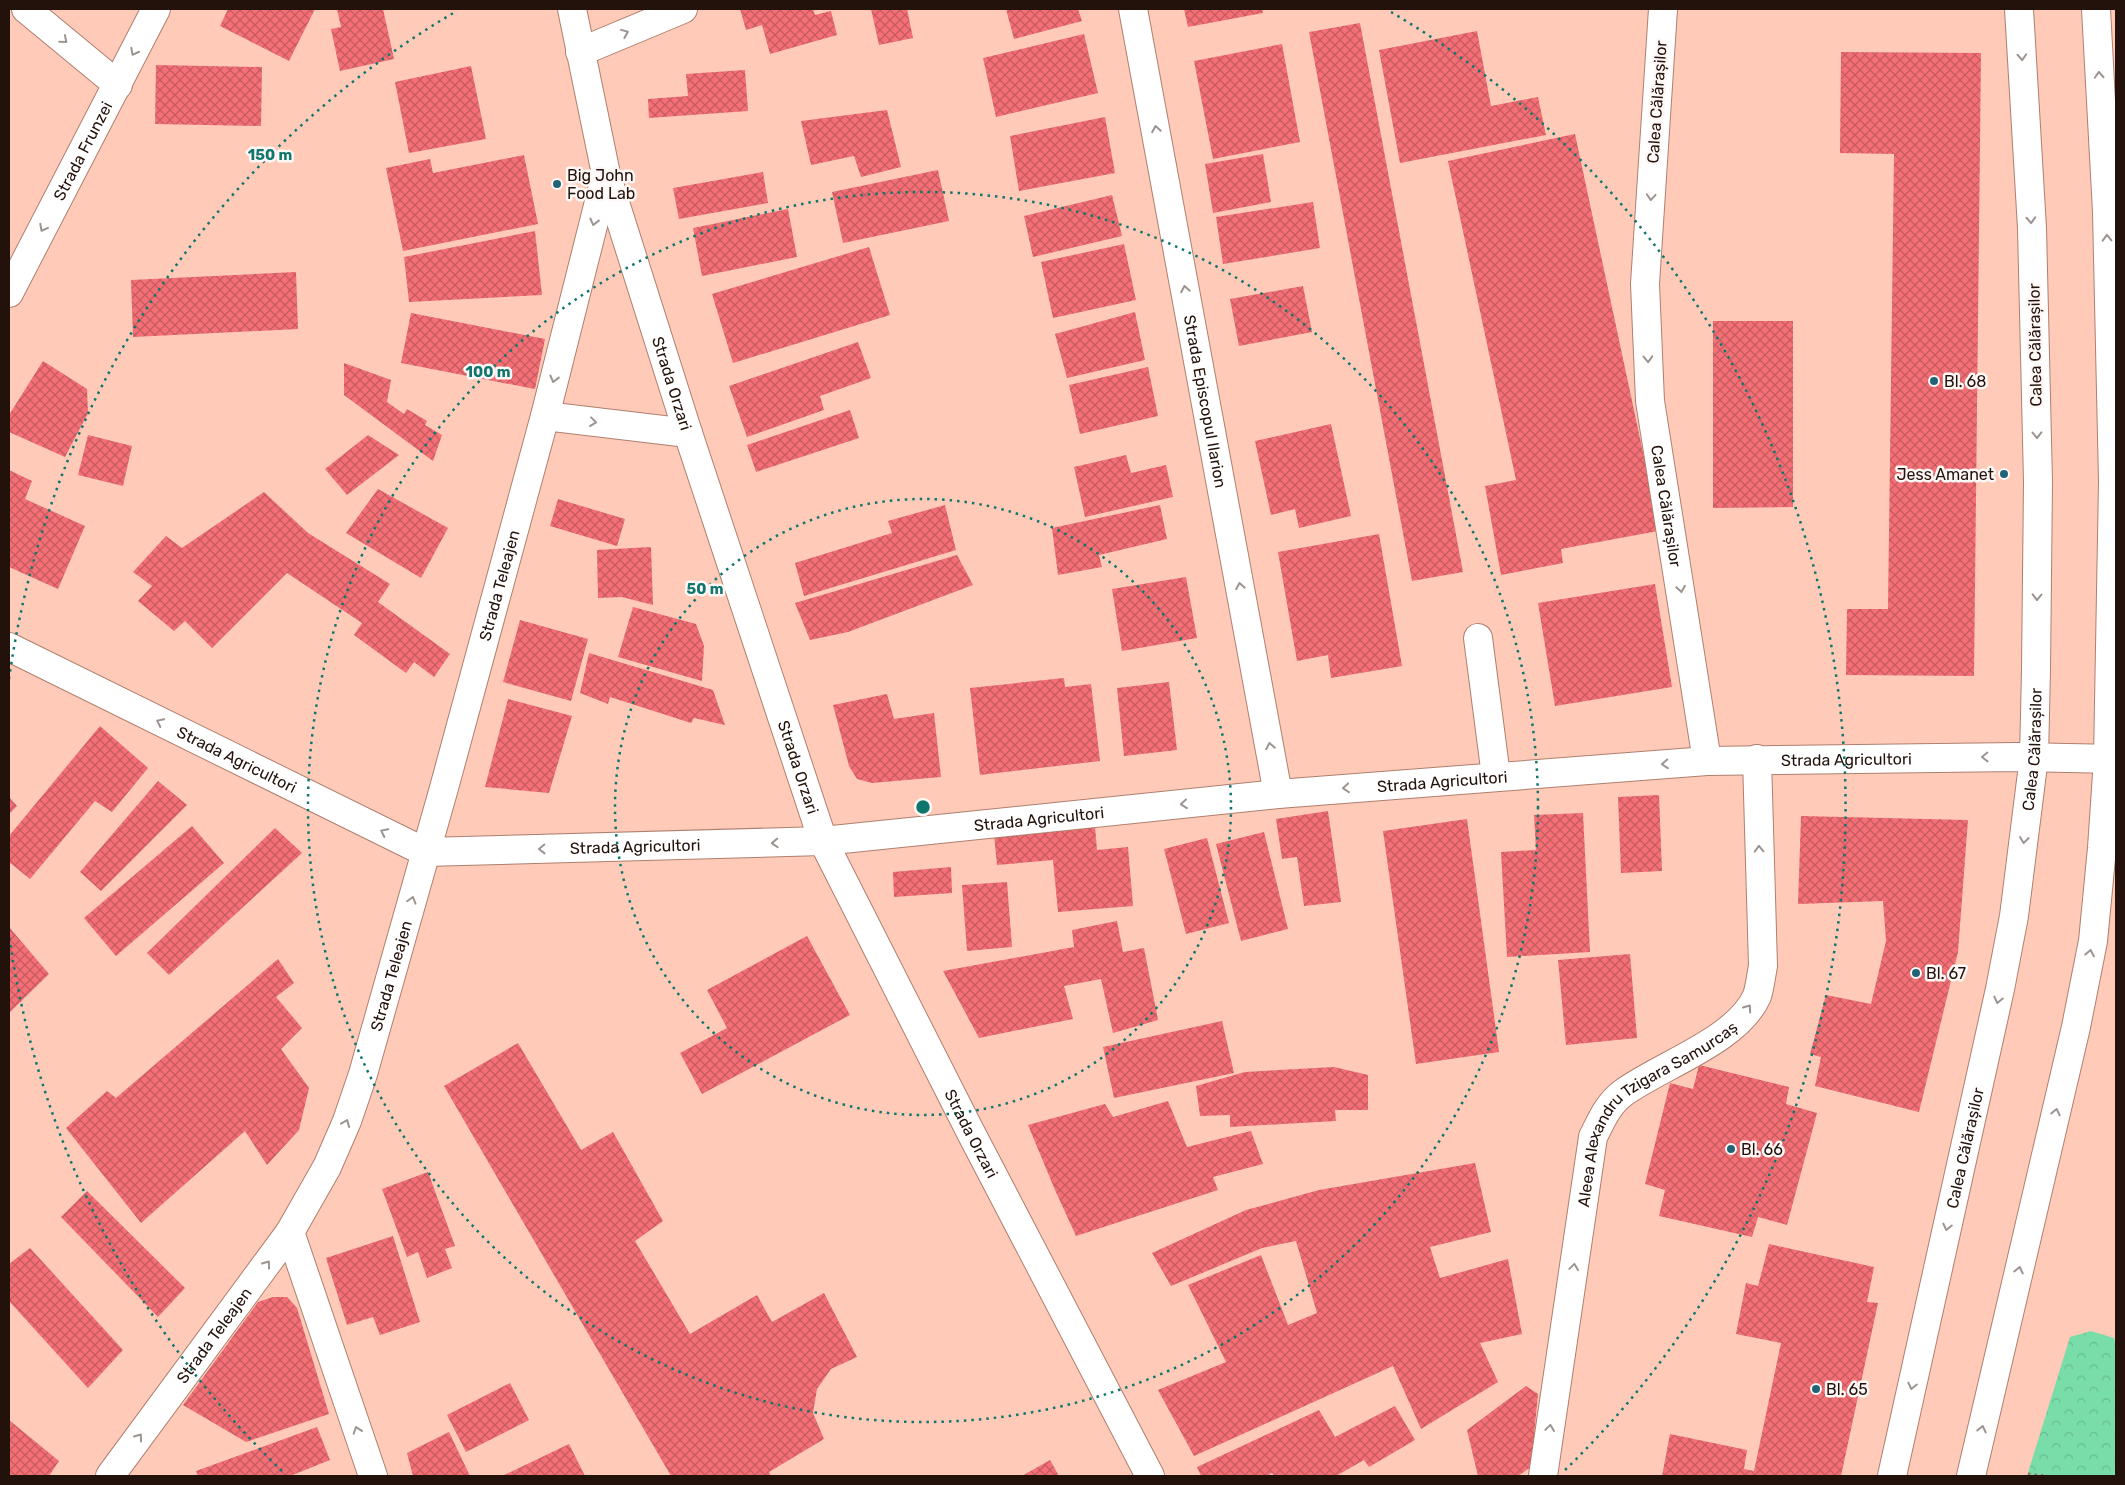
<svg xmlns="http://www.w3.org/2000/svg" width="2125" height="1485" viewBox="0 0 2125 1485" font-family="Rubik,sans-serif">
<style>
.park{fill:url(#park-crowns)}
.building{fill:url(#building-cross-hatch)}
.lines{fill:none;stroke-linecap:round;stroke-linejoin:round}
.minor-casing{stroke:#af7f6f;stroke-width:30}
.major-casing{stroke:#af7f6f;stroke-width:30}
.path{stroke:#9f796c;stroke-width:3;stroke-dasharray:2.5 4;stroke-linecap:butt}
.minor{stroke:#fff;stroke-width:28}
.major{stroke:#fff;stroke-width:28}
.oneway{stroke:#9c9491}
.ring{fill:none;stroke:#0f766e;stroke-width:2.5;stroke-dasharray:2.5 5}
.poi-dot{fill:#206376;stroke:#fdf7f5;stroke-width:2}
.labels{text-anchor:middle;dominant-baseline:central;stroke-width:5;stroke-linejoin:round;paint-order:stroke}
.street-label{font-size:16px;fill:#23110b;stroke:#fdf7f5}
.poi-label{font-size:16px;fill:#23110b;stroke:#fdf7f5;text-anchor:start}
.centre{fill:#0f766e;stroke:#fdf7f5;stroke-width:2.5}
.ring-label{font-size:15px;text-anchor:middle;font-weight:bold;fill:#0f766e;stroke:#fdf7f5;stroke-width:5;stroke-linejoin:round;paint-order:stroke}
</style>
<defs>
<pattern id="park-crowns" width="20" height="18" patternUnits="userSpaceOnUse" patternTransform="scale(1.25)"><rect width="20" height="18" fill="#78dda8"/><path d="M2 6a3 3 0 1 1 6 0M12 15a3 3 0 1 1 6 0" fill="none" stroke="#68bd8f"/></pattern>
<pattern id="building-cross-hatch" width="8" height="8" patternUnits="userSpaceOnUse" patternTransform="scale(1.25)"><rect width="8" height="8" fill="#f47076"/><path d="M0 0l8 8M0 8l8-8" fill="none" stroke="#c55b5f"/></pattern>
</defs>
<rect width="100%" height="100%" fill="#ffcab8"/>
<path class="park" d="M 2091,1331 L 2114,1338 L 2116,1349 L 2116,1476 L 2027,1476 L 2070,1337 Z"/>
<g class="building">
<path d="M 228,9 L 315,9 L 289,61 L 220,26 Z"/>
<path d="M 337,9 L 383,9 L 394,59 L 340,71 L 331,29 L 341,27 Z"/>
<path d="M 740,9 L 813,9 L 815,15 L 831,11 L 837,35 L 770,54 L 762,25 L 746,30 Z"/>
<path d="M 871,9 L 907,9 L 913,38 L 879,45 Z"/>
<path d="M 1006,9 L 1078,9 L 1082,21 L 1014,39 Z"/>
<path d="M 1184,9 L 1262,9 L 1263,13 L 1188,27 Z"/>
<path d="M 1360,23 L 1463,572 L 1412,581 L 1309,32 Z"/>
<path d="M 1477,31 L 1491,106 L 1538,97 L 1546,135 L 1400,163 L 1379,50 Z"/>
<path d="M 1084,34 L 1098,93 L 996,117 L 983,58 Z"/>
<path d="M 1282,44 L 1300,142 L 1213,159 L 1194,61 Z"/>
<path d="M 1841,52 L 1981,53 L 1974,676 L 1846,675 L 1847,609 L 1888,609 L 1894,154 L 1840,153 Z"/>
<path d="M 156,65 L 262,67 L 261,126 L 155,124 Z"/>
<path d="M 471,66 L 486,139 L 409,153 L 395,82 Z"/>
<path d="M 745,70 L 748,111 L 649,118 L 648,99 L 688,96 L 686,74 Z"/>
<path d="M 887,110 L 901,167 L 861,177 L 854,156 L 811,165 L 801,121 Z"/>
<path d="M 1105,117 L 1115,173 L 1019,191 L 1010,136 Z"/>
<path d="M 1575,134 L 1644,457 L 1658,531 L 1561,549 L 1563,563 L 1501,575 L 1485,486 L 1516,480 L 1448,161 Z"/>
<path d="M 1263,154 L 1271,202 L 1213,213 L 1205,164 Z"/>
<path d="M 524,155 L 538,224 L 403,251 L 386,168 L 430,159 L 433,173 Z"/>
<path d="M 938,170 L 949,221 L 843,243 L 832,192 Z"/>
<path d="M 763,172 L 768,203 L 679,219 L 673,188 Z"/>
<path d="M 1112,195 L 1122,236 L 1033,257 L 1024,216 Z"/>
<path d="M 1313,202 L 1320,248 L 1223,264 L 1216,217 Z"/>
<path d="M 788,209 L 797,257 L 702,276 L 693,228 Z"/>
<path d="M 535,231 L 542,295 L 409,302 L 404,257 Z"/>
<path d="M 1124,244 L 1136,300 L 1053,318 L 1041,262 Z"/>
<path d="M 869,247 L 890,315 L 733,363 L 712,294 Z"/>
<path d="M 296,272 L 298,329 L 133,337 L 131,280 Z"/>
<path d="M 1303,286 L 1312,332 L 1239,346 L 1230,299 Z"/>
<path d="M 1135,312 L 1145,360 L 1067,378 L 1055,334 Z"/>
<path d="M 411,313 L 545,339 L 535,389 L 401,363 Z"/>
<path d="M 1713,321 L 1793,321 L 1793,507 L 1713,508 Z"/>
<path d="M 858,342 L 871,378 L 820,396 L 824,410 L 747,437 L 729,386 Z"/>
<path d="M 43,361 L 87,389 L 88,413 L 65,457 L 9,432 L 9,415 Z"/>
<path d="M 344,363 L 391,380 L 387,402 L 404,414 L 407,409 L 427,421 L 425,425 L 442,435 L 433,461 L 344,395 Z"/>
<path d="M 1148,367 L 1158,416 L 1080,434 L 1069,385 Z"/>
<path d="M 850,410 L 859,438 L 756,472 L 747,445 Z"/>
<path d="M 1331,424 L 1351,516 L 1299,528 L 1295,509 L 1271,515 L 1255,441 Z"/>
<path d="M 88,435 L 132,446 L 123,486 L 78,475 Z"/>
<path d="M 368,435 L 399,455 L 347,495 L 325,469 Z"/>
<path d="M 1126,455 L 1131,473 L 1166,465 L 1173,497 L 1085,517 L 1074,467 Z"/>
<path d="M 9,470 L 32,481 L 25,499 L 85,526 L 58,589 L 9,567 Z"/>
<path d="M 378,489 L 448,528 L 421,578 L 346,533 Z"/>
<path d="M 264,492 L 308,533 L 390,584 L 378,602 L 450,654 L 434,677 L 414,662 L 406,673 L 354,635 L 362,623 L 287,573 L 212,648 L 185,621 L 174,631 L 138,601 L 152,586 L 133,572 L 166,536 L 182,548 Z"/>
<path d="M 558,499 L 625,519 L 617,546 L 550,526 Z"/>
<path d="M 945,505 L 956,550 L 804,596 L 795,563 L 892,533 L 888,521 Z"/>
<path d="M 1160,505 L 1167,539 L 1099,555 L 1102,567 L 1058,575 L 1052,528 Z"/>
<path d="M 1379,534 L 1402,666 L 1331,678 L 1328,655 L 1297,661 L 1278,552 Z"/>
<path d="M 651,547 L 653,605 L 622,597 L 598,598 L 597,550 Z"/>
<path d="M 957,555 L 973,585 L 848,632 L 810,640 L 795,603 Z"/>
<path d="M 1186,577 L 1197,638 L 1122,651 L 1112,589 Z"/>
<path d="M 1655,584 L 1672,687 L 1555,706 L 1538,603 Z"/>
<path d="M 633,607 L 696,624 L 704,646 L 702,681 L 618,657 Z"/>
<path d="M 520,620 L 588,639 L 571,701 L 503,682 Z"/>
<path d="M 589,653 L 713,690 L 725,725 L 694,718 L 691,723 L 610,697 L 608,704 L 580,693 Z"/>
<path d="M 1064,678 L 1065,687 L 1091,684 L 1100,761 L 980,775 L 970,688 Z"/>
<path d="M 1169,682 L 1177,750 L 1124,756 L 1117,688 Z"/>
<path d="M 887,694 L 894,719 L 934,713 L 941,777 L 872,783 L 857,779 L 849,766 L 833,705 Z"/>
<path d="M 508,699 L 572,716 L 549,793 L 485,787 Z"/>
<path d="M 100,726 L 148,768 L 112,812 L 95,801 L 30,879 L 9,862 L 9,836 Z"/>
<path d="M 158,781 L 187,805 L 101,891 L 80,872 Z"/>
<path d="M 1659,795 L 1662,871 L 1621,873 L 1618,797 Z"/>
<path d="M 9,797 L 17,806 L 9,814 Z"/>
<path d="M 1328,811 L 1341,902 L 1304,906 L 1297,857 L 1282,859 L 1276,819 Z"/>
<path d="M 1583,813 L 1590,952 L 1507,957 L 1501,852 L 1536,850 L 1534,815 Z"/>
<path d="M 1801,816 L 1968,820 L 1958,952 L 1919,1112 L 1815,1086 L 1821,1057 L 1810,1054 L 1826,995 L 1871,1004 L 1886,941 L 1883,901 L 1798,904 Z"/>
<path d="M 1467,819 L 1499,1052 L 1416,1064 L 1383,831 Z"/>
<path d="M 192,826 L 224,863 L 116,956 L 84,918 Z"/>
<path d="M 1095,827 L 1097,850 L 1128,847 L 1133,906 L 1058,912 L 1053,860 L 997,865 L 994,835 Z"/>
<path d="M 275,828 L 302,853 L 169,975 L 147,953 Z"/>
<path d="M 1264,832 L 1288,929 L 1241,941 L 1216,844 Z"/>
<path d="M 1207,838 L 1229,923 L 1186,934 L 1164,849 Z"/>
<path d="M 951,867 L 952,893 L 894,897 L 893,872 Z"/>
<path d="M 1007,882 L 1012,947 L 967,951 L 962,885 Z"/>
<path d="M 1117,921 L 1123,952 L 1144,948 L 1158,1020 L 1113,1033 L 1101,979 L 1064,986 L 1073,1019 L 979,1038 L 943,971 L 1074,947 L 1072,930 Z"/>
<path d="M 9,927 L 49,974 L 9,1013 Z"/>
<path d="M 807,936 L 850,1015 L 702,1094 L 680,1053 L 727,1028 L 707,990 Z"/>
<path d="M 1630,954 L 1637,1038 L 1566,1045 L 1558,960 Z"/>
<path d="M 278,959 L 294,983 L 276,997 L 302,1028 L 281,1049 L 309,1088 L 299,1130 L 267,1165 L 245,1131 L 141,1223 L 66,1128 L 107,1091 L 116,1098 Z"/>
<path d="M 1222,1021 L 1234,1073 L 1114,1098 L 1103,1047 Z"/>
<path d="M 518,1043 L 581,1150 L 613,1132 L 663,1221 L 635,1241 L 690,1334 L 757,1295 L 772,1322 L 824,1293 L 857,1357 L 831,1369 L 817,1389 L 813,1413 L 824,1439 L 769,1472 L 771,1476 L 671,1476 L 444,1086 Z"/>
<path d="M 1699,1065 L 1789,1087 L 1786,1104 L 1817,1113 L 1787,1225 L 1758,1217 L 1752,1237 L 1659,1216 L 1665,1190 L 1645,1184 L 1670,1083 L 1693,1089 Z"/>
<path d="M 1334,1067 L 1368,1075 L 1368,1110 L 1335,1110 L 1336,1121 L 1230,1127 L 1230,1115 L 1200,1116 L 1196,1086 L 1245,1072 Z"/>
<path d="M 1168,1101 L 1187,1147 L 1251,1131 L 1263,1164 L 1213,1177 L 1218,1190 L 1076,1236 L 1055,1190 L 1028,1125 L 1105,1104 L 1113,1117 Z"/>
<path d="M 1475,1163 L 1491,1232 L 1430,1247 L 1440,1278 L 1508,1259 L 1522,1334 L 1480,1343 L 1498,1382 L 1421,1429 L 1393,1366 L 1194,1456 L 1158,1390 L 1226,1362 L 1188,1285 L 1261,1255 L 1288,1325 L 1317,1313 L 1296,1241 L 1262,1248 L 1171,1286 L 1152,1253 L 1246,1210 L 1319,1190 Z"/>
<path d="M 428,1172 L 455,1246 L 445,1249 L 452,1268 L 427,1278 L 418,1252 L 407,1257 L 382,1189 Z"/>
<path d="M 87,1191 L 185,1288 L 158,1317 L 61,1217 Z"/>
<path d="M 393,1236 L 420,1322 L 380,1335 L 373,1317 L 347,1325 L 326,1258 Z"/>
<path d="M 1769,1244 L 1874,1267 L 1867,1302 L 1878,1303 L 1841,1476 L 1662,1476 L 1670,1434 L 1747,1450 L 1744,1469 L 1754,1471 L 1781,1343 L 1736,1334 L 1746,1283 L 1758,1286 Z"/>
<path d="M 30,1248 L 123,1350 L 88,1388 L 9,1301 L 9,1264 Z"/>
<path d="M 273,1297 L 287,1297 L 297,1308 L 329,1414 L 246,1442 L 183,1405 L 258,1302 Z"/>
<path d="M 510,1383 L 529,1420 L 466,1452 L 447,1415 Z"/>
<path d="M 1526,1386 L 1538,1394 L 1531,1467 L 1518,1476 L 1478,1476 L 1467,1430 Z"/>
<path d="M 1395,1406 L 1415,1440 L 1369,1467 L 1364,1460 L 1336,1476 L 1274,1476 L 1272,1473 L 1267,1476 L 1201,1476 L 1197,1467 L 1319,1410 L 1335,1437 Z"/>
<path d="M 9,1420 L 59,1461 L 49,1476 L 9,1476 Z"/>
<path d="M 317,1427 L 330,1460 L 290,1476 L 198,1476 L 196,1471 Z"/>
<path d="M 449,1432 L 470,1476 L 413,1476 L 407,1453 Z"/>
<path d="M 569,1444 L 585,1476 L 502,1476 Z"/>
<path d="M 1050,1460 L 1059,1476 L 1022,1476 Z"/>
</g>
<g class="lines">
<defs>
<g id="minor">
<path d="M 26,9 L 118,85"/>
<path id="s1" d="M 572,9 L 606,174 L 688,433 L 823,841 L 970,1131 L 1150,1476"/>
<path id="s2" d="M 1133,9 L 1278,794"/>
<path id="s3" d="M 1663,9 L 1645,284 L 1650,401 L 1707,761"/>
<path d="M 580,52 L 683,9"/>
<path id="s4" d="M 9,293 L 156,9"/>
<path d="M 545,416 L 688,433"/>
<path d="M 1478,638 L 1496,776"/>
<path id="s5" d="M 9,647 L 425,852 L 823,841 L 1278,794 L 1707,761 L 2017,757 L 2116,759"/>
<path d="M 290,1232 L 373,1476"/>
<path id="s6" d="M 110,1476 L 290,1232 L 327,1167 L 347,1121 L 363,1074 L 444,788 L 545,416 L 606,174"/>
<path id="s7" d="M 1543,1476 L 1593,1137 C 1601,1121 1608,1104 1623,1093 C 1661,1065 1737,1041 1757,996 C 1760,987 1761,976 1763,966 L 1757,759"/>
</g>
<g id="major">
<path id="s8" d="M 1892,1476 L 2000,989 L 2014,916 L 2034,757 L 2036,671 L 2038,482 L 2032,228 L 2019,9"/>
<path d="M 1971,1476 L 2076,1027 L 2093,941 L 2102,848 L 2108,759 L 2113,481 L 2107,212 L 2096,9"/>
</g>
</defs>
<use href="#minor" class="minor-casing"/>
<use href="#major" class="major-casing"/>
<path class="path" d="M 2028,1474 L 2047,1476"/>
<use href="#minor" class="minor"/>
<use href="#major" class="major"/>
</g>
<defs><path id="oneway-chevron" d="M-2-3.5L2.5 0L-2 3.5" fill="none" stroke-width="1.6" stroke-linecap="round" stroke-linejoin="round" transform="scale(1.25)"/></defs>
<g class="oneway">
<use href="#oneway-chevron" transform="translate(625 33) rotate(-22)"/>
<use href="#oneway-chevron" transform="translate(64 40) rotate(40)"/>
<use href="#oneway-chevron" transform="translate(134 52) rotate(117)"/>
<use href="#oneway-chevron" transform="translate(2022 57) rotate(87)"/>
<use href="#oneway-chevron" transform="translate(2099 75) rotate(-93)"/>
<use href="#oneway-chevron" transform="translate(1156 129) rotate(-100)"/>
<use href="#oneway-chevron" transform="translate(1651 197) rotate(94)"/>
<use href="#oneway-chevron" transform="translate(2031 220) rotate(87)"/>
<use href="#oneway-chevron" transform="translate(594 222) rotate(104)"/>
<use href="#oneway-chevron" transform="translate(43 228) rotate(118)"/>
<use href="#oneway-chevron" transform="translate(2107 238) rotate(-91)"/>
<use href="#oneway-chevron" transform="translate(1185 289) rotate(-100)"/>
<use href="#oneway-chevron" transform="translate(1648 359) rotate(88)"/>
<use href="#oneway-chevron" transform="translate(554 379) rotate(104)"/>
<use href="#oneway-chevron" transform="translate(593 422) rotate(7)"/>
<use href="#oneway-chevron" transform="translate(2037 435) rotate(89)"/>
<use href="#oneway-chevron" transform="translate(1240 586) rotate(-100)"/>
<use href="#oneway-chevron" transform="translate(1681 589) rotate(81)"/>
<use href="#oneway-chevron" transform="translate(2037 597) rotate(91)"/>
<use href="#oneway-chevron" transform="translate(160 722) rotate(-154)"/>
<use href="#oneway-chevron" transform="translate(1270 746) rotate(-100)"/>
<use href="#oneway-chevron" transform="translate(1985 757) rotate(179)"/>
<use href="#oneway-chevron" transform="translate(1665 764) rotate(176)"/>
<use href="#oneway-chevron" transform="translate(1346 788) rotate(175)"/>
<use href="#oneway-chevron" transform="translate(1184 804) rotate(174)"/>
<use href="#oneway-chevron" transform="translate(384 832) rotate(-154)"/>
<use href="#oneway-chevron" transform="translate(2024 840) rotate(97)"/>
<use href="#oneway-chevron" transform="translate(775 843) rotate(178)"/>
<use href="#oneway-chevron" transform="translate(542 849) rotate(179)"/>
<use href="#oneway-chevron" transform="translate(1759 849) rotate(-92)"/>
<use href="#oneway-chevron" transform="translate(412 900) rotate(-74)"/>
<use href="#oneway-chevron" transform="translate(2090 953) rotate(-79)"/>
<use href="#oneway-chevron" transform="translate(1998 1000) rotate(103)"/>
<use href="#oneway-chevron" transform="translate(1748 1008) rotate(-55)"/>
<use href="#oneway-chevron" transform="translate(2056 1112) rotate(-77)"/>
<use href="#oneway-chevron" transform="translate(346 1123) rotate(-68)"/>
<use href="#oneway-chevron" transform="translate(1947 1227) rotate(103)"/>
<use href="#oneway-chevron" transform="translate(267 1264) rotate(-54)"/>
<use href="#oneway-chevron" transform="translate(1574 1267) rotate(-82)"/>
<use href="#oneway-chevron" transform="translate(2019 1270) rotate(-77)"/>
<use href="#oneway-chevron" transform="translate(1912 1386) rotate(103)"/>
<use href="#oneway-chevron" transform="translate(1550 1428) rotate(-82)"/>
<use href="#oneway-chevron" transform="translate(1982 1429) rotate(-77)"/>
<use href="#oneway-chevron" transform="translate(357 1430) rotate(-109)"/>
<use href="#oneway-chevron" transform="translate(139 1437) rotate(-54)"/>
</g>
<g class="ring">
<circle cx="923" cy="807" r="308"/>
<circle cx="923" cy="807" r="615"/>
<path d="M282 1471A923 923 0 0 1 9 935M9 679A923 923 0 0 1 455 12M1391 12A923 923 0 0 1 1564 1471"/>
</g>
<g class="poi-dot">
<circle cx="557" cy="184" r="5"/>
<circle cx="1934" cy="381" r="5"/>
<circle cx="2004" cy="474" r="5"/>
<circle cx="1916" cy="973" r="5"/>
<circle cx="1731" cy="1149" r="5"/>
<circle cx="1816" cy="1389" r="5"/>
</g>
<g class="labels">
<g class="street-label">
<text transform="translate(1657 102) rotate(-86)">Calea Călărașilor</text>
<text stroke="none"><textPath href="#s4" startOffset="160">Strada Frunzei</textPath></text>
<text transform="translate(2035 345) rotate(-91)">Calea Călărașilor</text>
<text stroke="none"><textPath href="#s1" startOffset="388">Strada Orzari</textPath></text>
<text stroke="none"><textPath href="#s2" startOffset="399">Strada Episcopul Ilarion</textPath></text>
<text stroke="none"><textPath href="#s3" startOffset="499">Calea Călărașilor</textPath></text>
<text stroke="none"><textPath href="#s6" startOffset="985">Strada Teleajen</textPath></text>
<text stroke="none"><textPath href="#s8" startOffset="741">Calea Călărașilor</textPath></text>
<text stroke="none"><textPath href="#s5" startOffset="1889">Strada Agricultori</textPath></text>
<text stroke="none"><textPath href="#s5" startOffset="254">Strada Agricultori</textPath></text>
<text stroke="none"><textPath href="#s1" startOffset="792">Strada Orzari</textPath></text>
<text stroke="none"><textPath href="#s5" startOffset="1484">Strada Agricultori</textPath></text>
<text stroke="none"><textPath href="#s5" startOffset="1079">Strada Agricultori</textPath></text>
<text stroke="none"><textPath href="#s5" startOffset="674">Strada Agricultori</textPath></text>
<text stroke="none"><textPath href="#s6" startOffset="580">Strada Teleajen</textPath></text>
<text stroke="none"><textPath href="#s7" startOffset="400">Aleea Alexandru Tzigara Samurcaș</textPath></text>
<text stroke="none"><textPath href="#s1" startOffset="1198">Strada Orzari</textPath></text>
<text stroke="none"><textPath href="#s8" startOffset="336">Calea Călărașilor</textPath></text>
<text stroke="none"><textPath href="#s6" startOffset="175">Strada Teleajen</textPath></text>
</g>
<g class="poi-label">
<text x="567" y="175">Big John<tspan x="567" dy="18">Food Lab</tspan></text>
<text x="1944" y="381">Bl. 68</text>
<text x="1994" y="474" text-anchor="end">Jess Amanet</text>
<text x="1926" y="973">Bl. 67</text>
<text x="1741" y="1149">Bl. 66</text>
<text x="1826" y="1389">Bl. 65</text>
</g>
</g>
<circle cx="923" cy="807" r="8" class="centre"/>
<g class="ring-label">
<text x="270" y="160">150 m</text>
<text x="488" y="377">100 m</text>
<text x="705" y="594">50 m</text>
</g>
<rect width="2125" height="1485" fill="none" stroke="#23110b" stroke-width="20"/>
</svg>
